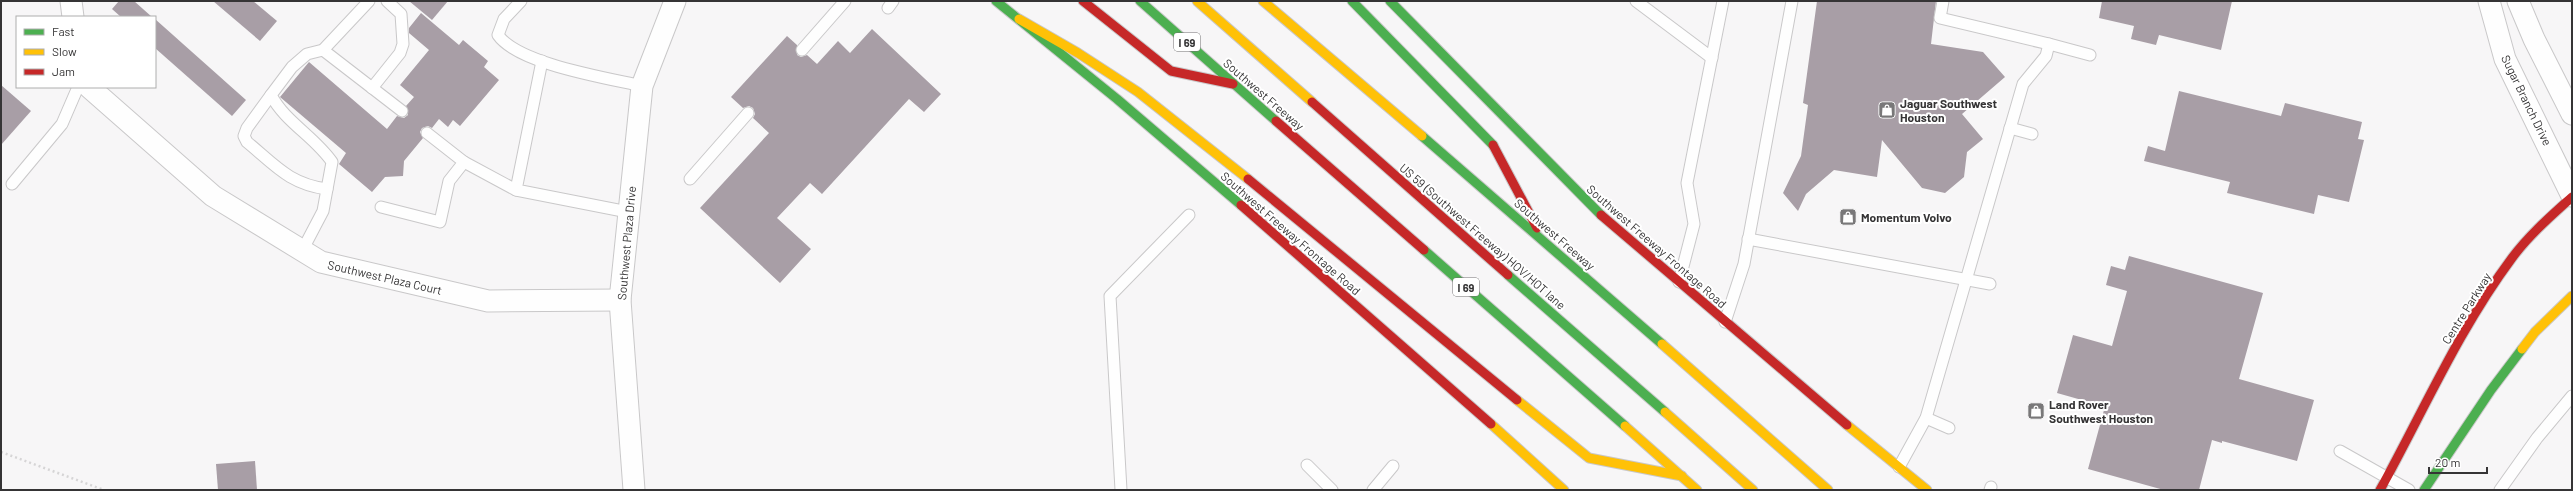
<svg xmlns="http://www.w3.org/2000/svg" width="2573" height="491" viewBox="0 0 2573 491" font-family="Barlow,sans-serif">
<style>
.building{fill:#a89ea6}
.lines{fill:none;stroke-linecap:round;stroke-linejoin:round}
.lane-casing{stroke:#c9c8c9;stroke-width:13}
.street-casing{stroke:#c9c8c9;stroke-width:23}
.fast-casing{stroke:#c9c8c9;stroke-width:11}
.slow-casing{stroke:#c9c8c9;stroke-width:11}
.jam-casing{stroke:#c9c8c9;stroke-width:11}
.path{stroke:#d6d5d6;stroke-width:2.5;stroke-dasharray:2 3;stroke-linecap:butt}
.lane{stroke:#fefefe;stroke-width:11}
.street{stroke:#fefefe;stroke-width:21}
.fast{stroke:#4caf50;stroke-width:9}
.slow{stroke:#ffc107;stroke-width:9}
.jam{stroke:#c62828;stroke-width:9}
.labels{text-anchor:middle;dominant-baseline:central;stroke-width:4;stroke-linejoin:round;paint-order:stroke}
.shield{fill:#fff;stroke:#727172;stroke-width:1}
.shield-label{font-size:11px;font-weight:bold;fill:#353435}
.street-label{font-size:12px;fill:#353435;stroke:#fff}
.poi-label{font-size:12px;font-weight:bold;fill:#353435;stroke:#fff;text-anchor:start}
</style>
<rect width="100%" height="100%" fill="#f7f6f7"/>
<g class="building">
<path d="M 119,1 L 134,1 L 152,17 L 121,17 L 112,9 Z"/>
<path d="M 213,1 L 253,1 L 277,21 L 260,41 Z"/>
<path d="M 409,1 L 448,1 L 432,20 Z"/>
<path d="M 1817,1 L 1936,1 L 1931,44 L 1983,52 L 2005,77 L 1962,114 L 1983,139 L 1967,152 L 1964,177 L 1945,193 L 1922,188 L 1882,140 L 1877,177 L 1834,170 L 1806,194 L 1798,211 L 1783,193 L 1801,156 L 1808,105 L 1803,103 Z"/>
<path d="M 2102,1 L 2232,1 L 2221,50 L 2159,35 L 2156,45 L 2131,39 L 2134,26 L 2099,18 Z"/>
<path d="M 421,13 L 459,45 L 463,40 L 488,61 L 484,67 L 499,80 L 460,126 L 453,120 L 448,127 L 439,119 L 432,128 L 428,126 L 422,128 L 420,132 L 423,138 L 404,161 L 403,176 L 385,177 L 372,192 L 339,164 L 346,153 L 280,97 L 309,62 L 387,129 L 397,116 L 404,118 L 408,115 L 406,106 L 414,97 L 400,85 L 429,50 L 409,33 L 409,28 Z"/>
<path d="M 155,19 L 246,100 L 232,116 L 155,48 Z"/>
<path d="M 872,29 L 941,94 L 924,112 L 909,99 L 822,194 L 810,183 L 777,218 L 811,249 L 780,283 L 700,208 L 769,133 L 753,118 L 755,114 L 753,108 L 749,106 L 743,108 L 731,97 L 787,36 L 797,45 L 797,55 L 801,57 L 807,55 L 817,64 L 838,41 L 850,53 Z"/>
<path d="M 1,85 L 31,111 L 1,145 Z"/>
<path d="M 2179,91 L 2281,116 L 2285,103 L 2362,122 L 2358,139 L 2364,140 L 2349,202 L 2318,195 L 2314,214 L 2227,193 L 2230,182 L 2144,161 L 2148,146 L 2165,151 Z"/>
<path d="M 2129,256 L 2263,293 L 2239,379 L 2314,400 L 2297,461 L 2222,441 L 2222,443 L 2212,440 L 2199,490 L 2164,490 L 2088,469 L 2104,410 L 2095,408 L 2096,404 L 2057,393 L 2073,335 L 2112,346 L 2127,291 L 2106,285 L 2111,266 L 2125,270 Z"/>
<path d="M 255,461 L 257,490 L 218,490 L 216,464 Z"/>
</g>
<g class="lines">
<defs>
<g id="lane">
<path d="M 521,1 L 504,19 L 498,35 C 518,64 607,78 642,86"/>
<path d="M 1636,1 L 1712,58"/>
<path d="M 1943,1 L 1940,18 L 2049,44"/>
<path d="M 888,8 L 893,1"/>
<path d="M 323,50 L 402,111"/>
<path d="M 802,50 L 845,1"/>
<path d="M 542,61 L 516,190 L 628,212"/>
<path d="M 372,88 L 400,53 L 403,44 L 401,14 L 387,1"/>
<path d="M 271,95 L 247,128 L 244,136 L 247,142 C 275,165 289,184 327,189"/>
<path d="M 2010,128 L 2032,134"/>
<path d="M 464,162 L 516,190"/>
<path d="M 690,179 L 748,113"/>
<path d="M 12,184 L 62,124 L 78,87"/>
<path d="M 381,207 L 440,222 L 449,181 L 464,162 L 427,133"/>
<path d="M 1748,239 L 1990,284"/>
<path d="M 302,251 L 323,211 L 332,162 C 315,137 285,122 271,95 L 292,67 L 307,54 L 323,50 L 369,1"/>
<path d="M 1679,282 L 1694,224 L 1687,183 L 1723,1"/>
<path d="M 1725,322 L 1744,264 L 1792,1"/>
<path d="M 1926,418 L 1949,428"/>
<path d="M 2340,451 L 2409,490"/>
<path d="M 1307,465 L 1332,490"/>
<path d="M 1899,467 L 1926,418 L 2023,84 L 2046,56 L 2049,44 L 2090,55"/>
<path d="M 1121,490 L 1110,296 L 1189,215"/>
<path d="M 1373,490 L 1393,466"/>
<path d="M 1990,490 L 1991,487"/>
<path d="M 2500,490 L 2537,438 L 2572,396"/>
</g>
<g id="street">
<path d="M 71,1 L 73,17"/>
<path d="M 2489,1 L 2505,59 L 2572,196"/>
<path d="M 2518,1 L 2534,39 L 2572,114"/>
<path d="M 89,87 L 213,196 L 321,262 L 488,301 L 620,300"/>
<path d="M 634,490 L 620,300 L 642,86 L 675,1"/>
</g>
<g id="fast">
<path d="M 996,1 L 1117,99 L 1241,205"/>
<path d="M 1140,1 L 1276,121"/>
<path d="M 1352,1 L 1493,145"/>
<path d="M 1390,1 L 1601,215"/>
<path d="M 1422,136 L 1662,344"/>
<path d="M 1424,250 L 1625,426"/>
<path d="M 1508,275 L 1665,412"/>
<path d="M 2424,490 L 2491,390 L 2522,349"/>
</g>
<g id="slow">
<path d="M 1197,1 L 1312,102"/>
<path d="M 1263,1 L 1422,136"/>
<path d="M 1019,19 L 1078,53 L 1138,92 L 1248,179"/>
<path d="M 1662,344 L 1828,490"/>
<path d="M 2522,349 L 2535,332 L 2572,296"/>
<path d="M 1517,400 L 1589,458 L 1682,476"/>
<path d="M 1665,412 L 1753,490"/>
<path d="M 1491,424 L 1564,490"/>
<path d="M 1847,425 L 1927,490"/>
<path d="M 1625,426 L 1697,490"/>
</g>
<g id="jam">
<path d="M 1083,1 L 1171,71 L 1233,84"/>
<path d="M 1312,102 L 1508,275"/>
<path d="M 1276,121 L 1424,250"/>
<path d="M 1493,145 L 1537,228"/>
<path d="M 1248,179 L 1517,400"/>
<path d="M 1241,205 L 1491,424"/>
<path d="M 1601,215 L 1847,425"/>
<path d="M 2380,490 C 2423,412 2459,329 2512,258 C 2529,235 2551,216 2572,197"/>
</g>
</defs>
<use href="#lane" class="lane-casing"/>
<use href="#street" class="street-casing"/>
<use href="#fast" class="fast-casing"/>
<use href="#slow" class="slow-casing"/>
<use href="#jam" class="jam-casing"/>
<path class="path" d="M 1,452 L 104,490"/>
<use href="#lane" class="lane"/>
<use href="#street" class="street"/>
<use href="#fast" class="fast"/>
<use href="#slow" class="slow"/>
<use href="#jam" class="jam"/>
</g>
<defs>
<symbol id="shop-square" viewBox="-11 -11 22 22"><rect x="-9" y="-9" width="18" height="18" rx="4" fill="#797879" stroke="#fff"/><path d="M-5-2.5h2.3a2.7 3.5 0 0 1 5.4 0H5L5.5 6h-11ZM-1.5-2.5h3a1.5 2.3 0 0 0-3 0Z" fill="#fff"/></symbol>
</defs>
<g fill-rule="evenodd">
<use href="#shop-square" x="1877" y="100" width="20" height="20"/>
<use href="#shop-square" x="1838" y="207" width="20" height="20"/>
<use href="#shop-square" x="2026" y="401" width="20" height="20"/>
</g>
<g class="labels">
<g class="shield">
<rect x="1174" y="33" width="26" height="18" rx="3"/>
<rect x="1453" y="278" width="26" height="18" rx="3"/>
</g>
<g class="shield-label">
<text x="1187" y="42">I 69</text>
<text x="1466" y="287">I 69</text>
</g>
<g class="street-label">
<text transform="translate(1264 94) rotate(41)">Southwest Freeway</text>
<text transform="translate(2527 100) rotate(64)">Sugar Branch Drive</text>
<text transform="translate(1291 233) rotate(41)">Southwest Freeway Frontage Road</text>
<text transform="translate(1555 234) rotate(41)">Southwest Freeway</text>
<text transform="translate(1483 236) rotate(41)">US 59 (Southwest Freeway) HOV/HOT lane</text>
<text transform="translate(626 243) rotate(-85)">Southwest Plaza Drive</text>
<text transform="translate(1657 246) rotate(41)">Southwest Freeway Frontage Road</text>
<text transform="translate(385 277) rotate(13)">Southwest Plaza Court</text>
<text transform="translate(2466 308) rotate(-58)">Centre Parkway</text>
</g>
<g class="poi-label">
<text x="1900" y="103">Jaguar Southwest<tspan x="1900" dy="14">Houston</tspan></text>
<text x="1861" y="217">Momentum Volvo</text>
<text x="2049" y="404">Land Rover<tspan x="2049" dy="14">Southwest Houston</tspan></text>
</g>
</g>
<rect width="2573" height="491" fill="none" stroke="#353435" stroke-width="4"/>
<rect x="16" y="16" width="140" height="72" fill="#ffffff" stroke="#aeaeae"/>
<rect x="24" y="29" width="20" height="6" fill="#4caf50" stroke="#aeaeae"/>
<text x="52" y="36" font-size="12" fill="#353435">Fast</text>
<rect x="24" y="49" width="20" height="6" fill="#ffc107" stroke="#aeaeae"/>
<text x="52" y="56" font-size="12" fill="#353435">Slow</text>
<rect x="24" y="69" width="20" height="6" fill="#c62828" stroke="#aeaeae"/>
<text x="52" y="76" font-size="12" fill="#353435">Jam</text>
<path d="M2429 467v6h58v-6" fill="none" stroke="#353435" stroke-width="2"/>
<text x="2435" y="467" font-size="12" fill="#353435" stroke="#ffffff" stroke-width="3" paint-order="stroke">20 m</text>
</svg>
